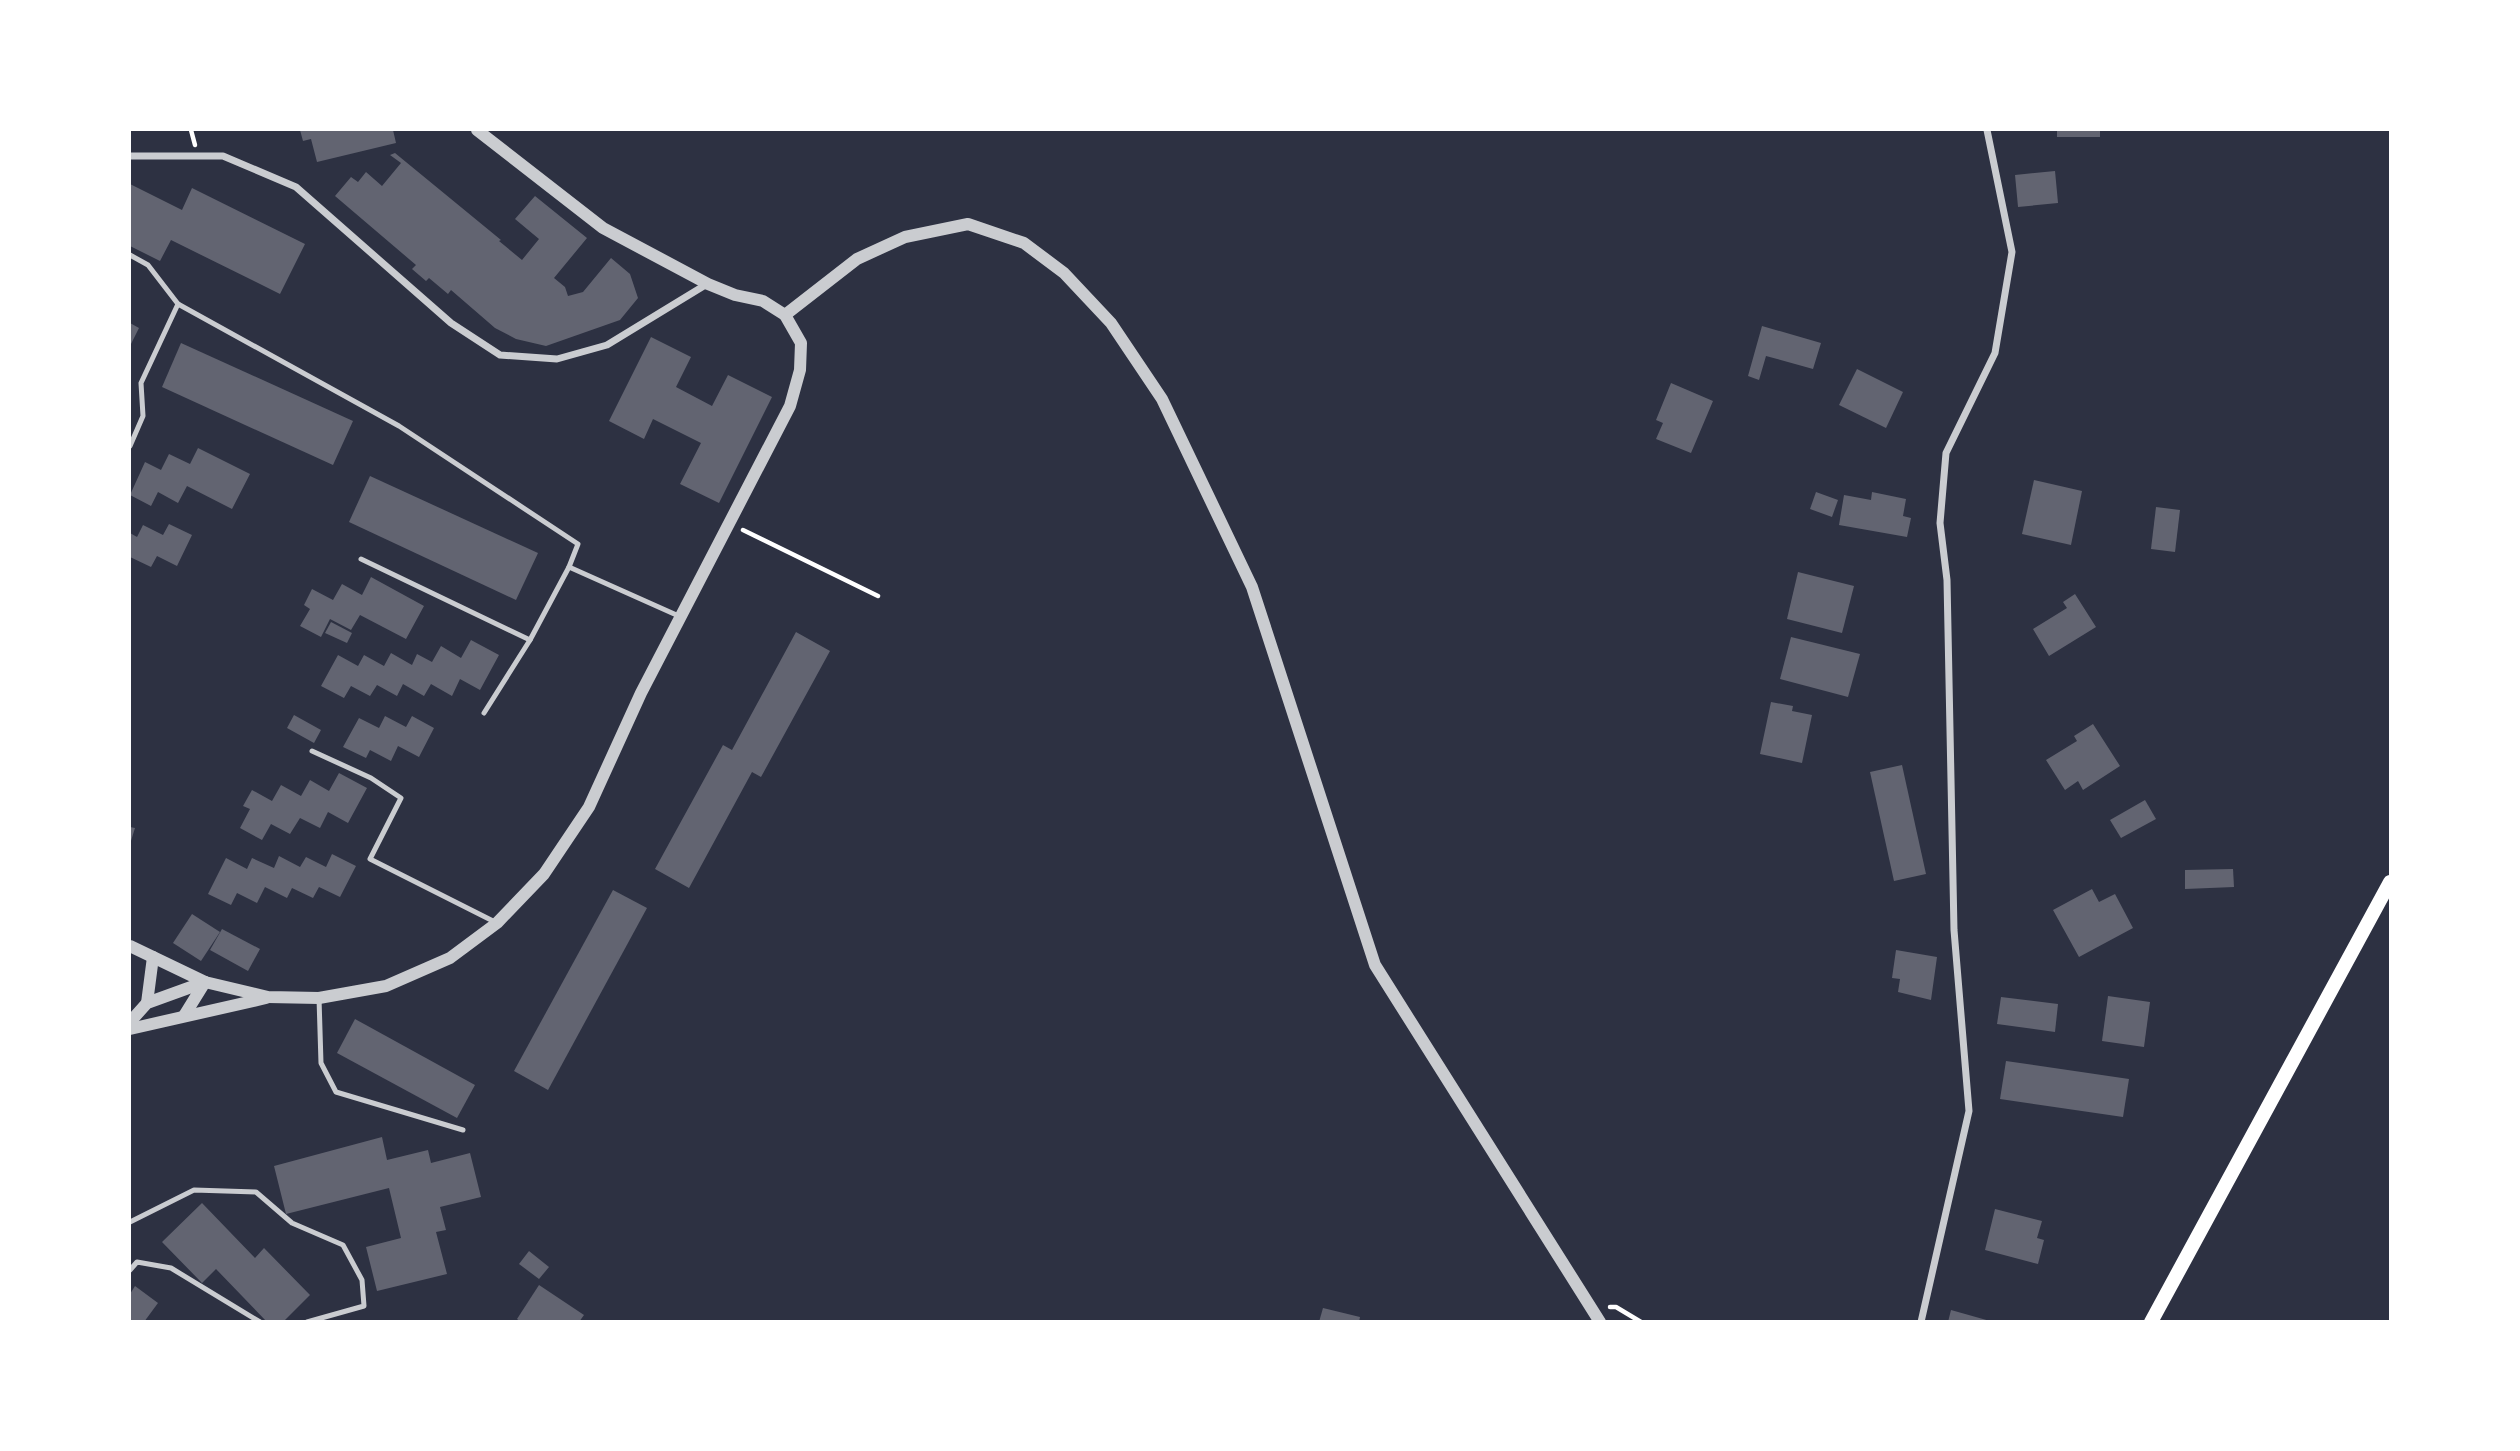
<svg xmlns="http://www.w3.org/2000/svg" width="2520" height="1451" viewBox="0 0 2520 1451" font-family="'Noto Serif',serif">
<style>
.building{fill:#626471}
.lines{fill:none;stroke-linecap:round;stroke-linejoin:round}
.path{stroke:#fff;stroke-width:4.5}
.service{stroke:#caccd0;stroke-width:5}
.minor{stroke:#caccd0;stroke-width:7}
.tertiary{stroke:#caccd0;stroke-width:12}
.secondary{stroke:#fff;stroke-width:14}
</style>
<rect width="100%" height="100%" fill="#2d3142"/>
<g class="building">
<path d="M 300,130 L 393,130 L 396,143 L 317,162 L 311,139 L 303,141 Z"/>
<rect x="2057" y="130" width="43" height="7"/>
<path d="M 395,153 L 501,240 L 499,241 L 522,260 L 539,239 L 515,219 L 535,196 L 587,238 L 554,278 L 565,287 L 568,296 L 583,292 L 611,258 L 630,274 L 638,298 L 620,320 L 546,346 L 516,339 L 495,328 L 451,290 L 448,294 L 429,278 L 426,281 L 412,269 L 416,265 L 335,196 L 351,177 L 358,182 L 366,172 L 382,186 L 401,163 L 390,155 Z"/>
<path d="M 2055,171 L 2058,203 L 2018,207 L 2015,175 Z"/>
<path d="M 130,184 L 182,210 L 192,188 L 305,244 L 280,294 L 171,240 L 160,261 L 130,246 Z"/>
<path d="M 130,323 L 139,328 L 130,346 Z"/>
<path d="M 1762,326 L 1821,343 L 1813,369 L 1766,356 L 1759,380 L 1748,376 Z"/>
<path d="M 651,337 L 691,357 L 676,387 L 712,406 L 728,375 L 772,397 L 719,503 L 680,484 L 701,443 L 653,419 L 644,439 L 609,421 Z"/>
<path d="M 181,343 L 353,421 L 333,465 L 162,387 Z"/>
<path d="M 1857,369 L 1903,392 L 1886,428 L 1839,405 Z"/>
<path d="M 1671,383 L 1713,401 L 1691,453 L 1656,439 L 1663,423 L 1656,420 Z"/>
<path d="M 198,448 L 250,474 L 232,509 L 187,486 L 178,503 L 158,492 L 151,506 L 130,495 L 145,462 L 161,470 L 169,454 L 190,464 Z"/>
<path d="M 370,476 L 538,553 L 516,600 L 349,522 Z"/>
<path d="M 2034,480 L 2082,491 L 2071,545 L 2022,534 Z"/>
<path d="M 1816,492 L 1838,500 L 1832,517 L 1810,509 Z"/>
<path d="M 1872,492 L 1906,499 L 1903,516 L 1911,518 L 1907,537 L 1839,525 L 1844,495 L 1871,500 Z"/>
<path d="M 2156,507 L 2180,510 L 2175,552 L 2151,549 Z"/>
<path d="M 169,524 L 192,535 L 177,566 L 157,556 L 151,567 L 130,557 L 130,533 L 137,537 L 143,525 L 163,535 Z"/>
<path d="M 1798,572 L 1854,586 L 1842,633 L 1787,619 Z"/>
<path d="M 371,577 L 424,606 L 406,639 L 360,615 L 351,630 L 330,619 L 321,637 L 300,626 L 310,609 L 304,605 L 312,589 L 333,600 L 342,584 L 362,595 Z"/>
<path d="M 2075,594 L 2096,627 L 2049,656 L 2033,629 L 2067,608 L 2063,602 Z"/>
<path d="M 331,622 L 352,633 L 347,643 L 325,633 Z"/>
<path d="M 796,632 L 830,651 L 761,777 L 752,772 L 689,888 L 655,869 L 723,745 L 732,750 Z"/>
<path d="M 1791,637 L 1860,654 L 1848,697 L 1780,679 Z"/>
<path d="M 471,640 L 499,655 L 480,690 L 460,679 L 452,696 L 431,684 L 424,696 L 403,684 L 397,696 L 377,685 L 370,696 L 351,686 L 344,698 L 321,686 L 338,655 L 358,666 L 364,655 L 384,666 L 391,653 L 412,665 L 417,654 L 432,662 L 441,646 L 461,658 Z"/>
<path d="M 1771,702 L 1793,706 L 1792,711 L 1812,715 L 1802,763 L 1760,754 Z"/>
<path d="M 294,715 L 321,730 L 314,743 L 287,728 Z"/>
<path d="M 385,716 L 406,727 L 412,716 L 434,728 L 419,757 L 398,746 L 391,761 L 370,750 L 366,758 L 343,747 L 359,718 L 379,728 Z"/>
<path d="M 2093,724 L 2120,766 L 2083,790 L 2078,781 L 2065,790 L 2046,760 L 2077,741 L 2074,736 Z"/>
<path d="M 1902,765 L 1926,874 L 1894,881 L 1870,772 Z"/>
<path d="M 339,773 L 367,788 L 348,823 L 328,812 L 320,828 L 300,818 L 290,834 L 271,824 L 262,840 L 240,828 L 250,809 L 243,806 L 252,790 L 272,801 L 281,785 L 301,796 L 310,780 L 329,791 Z"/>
<path d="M 2145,800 L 2156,819 L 2121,838 L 2110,820 Z"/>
<path d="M 130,827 L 135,828 L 130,844 Z"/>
<path d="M 332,854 L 356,866 L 340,897 L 319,887 L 313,898 L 292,888 L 287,898 L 265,887 L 257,903 L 237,893 L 231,905 L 208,894 L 226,858 L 247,869 L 252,858 L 274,868 L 279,856 L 300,867 L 306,857 L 326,867 Z"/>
<path d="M 2233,869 L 2234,887 L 2185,889 L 2185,870 Z"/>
<path d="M 2092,889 L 2099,902 L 2115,894 L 2133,928 L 2079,957 L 2053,910 Z"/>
<path d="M 613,890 L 647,908 L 548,1090 L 514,1071 Z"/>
<path d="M 192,914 L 220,932 L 201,961 L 173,943 Z"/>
<path d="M 222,929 L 260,949 L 248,971 L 210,950 Z"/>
<path d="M 1896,950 L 1937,957 L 1931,1000 L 1898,992 L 1900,979 L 1892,978 Z"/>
<path d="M 2108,996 L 2150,1002 L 2144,1047 L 2102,1041 Z"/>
<path d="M 2001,997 L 2058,1004 L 2055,1032 L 1997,1024 Z"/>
<path d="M 355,1019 L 475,1085 L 457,1118 L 337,1053 Z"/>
<path d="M 2006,1061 L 2129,1079 L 2123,1117 L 2000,1099 Z"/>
<path d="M 382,1137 L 387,1160 L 428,1150 L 431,1163 L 470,1153 L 481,1197 L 440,1207 L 446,1230 L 436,1232 L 447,1274 L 377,1291 L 366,1247 L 401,1238 L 389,1188 L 286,1214 L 274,1166 Z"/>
<path d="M 202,1203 L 255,1258 L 264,1248 L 310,1295 L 283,1322 L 267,1322 L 216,1269 L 202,1283 L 162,1242 Z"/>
<path d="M 1995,1209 L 2042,1221 L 2037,1238 L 2044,1240 L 2038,1264 L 1985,1250 Z"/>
<path d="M 529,1251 L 549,1267 L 539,1279 L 519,1264 Z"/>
<path d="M 539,1285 L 584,1315 L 579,1322 L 521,1322 L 517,1319 Z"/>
<path d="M 135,1286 L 158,1303 L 144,1322 L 130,1322 L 130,1294 Z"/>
<path d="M 1323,1308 L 1360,1317 L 1359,1322 L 1319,1322 Z"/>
<path d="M 1951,1310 L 1990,1321 L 1990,1322 L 1948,1322 Z"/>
</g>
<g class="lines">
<g class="path">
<path d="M 191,130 L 195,145"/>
<path d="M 743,530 L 878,596"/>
<path d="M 1610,1307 L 1616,1307 L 1641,1322"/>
</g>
<g class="service">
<path d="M 130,255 L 148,265 L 178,304 L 399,426 L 578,544 L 569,567"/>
<path d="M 130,446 L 143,416 L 141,383 L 178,304"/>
<path d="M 361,559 L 530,640"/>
<path d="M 484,713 L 530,640 L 569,567 L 681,617"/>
<path d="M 312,751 L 371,778 L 401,798 L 370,859 L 497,923"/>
<path d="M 319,998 L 321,1063 L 336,1092 L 463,1130"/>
<path d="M 130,1222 L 194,1190 L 256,1192 L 292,1223 L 343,1245 L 362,1280 L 364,1306 L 307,1322"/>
<path d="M 130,1270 L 137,1262 L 171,1268 L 260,1322"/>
</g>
<g class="minor">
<path d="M 130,156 L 223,156 L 296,187 L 451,323 L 500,355 L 557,359 L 607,345 L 707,284"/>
<path d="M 1921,1322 L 1969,1111 L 1954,930 L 1947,580 L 1940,523 L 1946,453 L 1995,353 L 2012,252 L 1987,130"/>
</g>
<g class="tertiary">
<path d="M 785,315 L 857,259 L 905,237 L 968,224 L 1024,243 L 1064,273 L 1111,323 L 1162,399 L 1252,587 L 1375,965 L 1600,1322"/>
<path d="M 130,946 L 205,982 L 268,997 L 319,998 L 386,986 L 450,958 L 497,923 L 544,874 L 589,807 L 641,693 L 790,406 L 800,370 L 801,343 L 785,315 L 763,301 L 735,295 L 708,284 L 603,228 L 477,130"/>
<path d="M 147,1003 L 153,957"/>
<path d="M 184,1016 L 205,982"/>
<path d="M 130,1022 L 147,1003 L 205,982"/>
<path d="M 130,1029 L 266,998"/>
</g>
<path class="secondary" d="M 2151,1322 L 2390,882"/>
</g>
<rect width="2520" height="1451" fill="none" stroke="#ffffff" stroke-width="262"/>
</svg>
